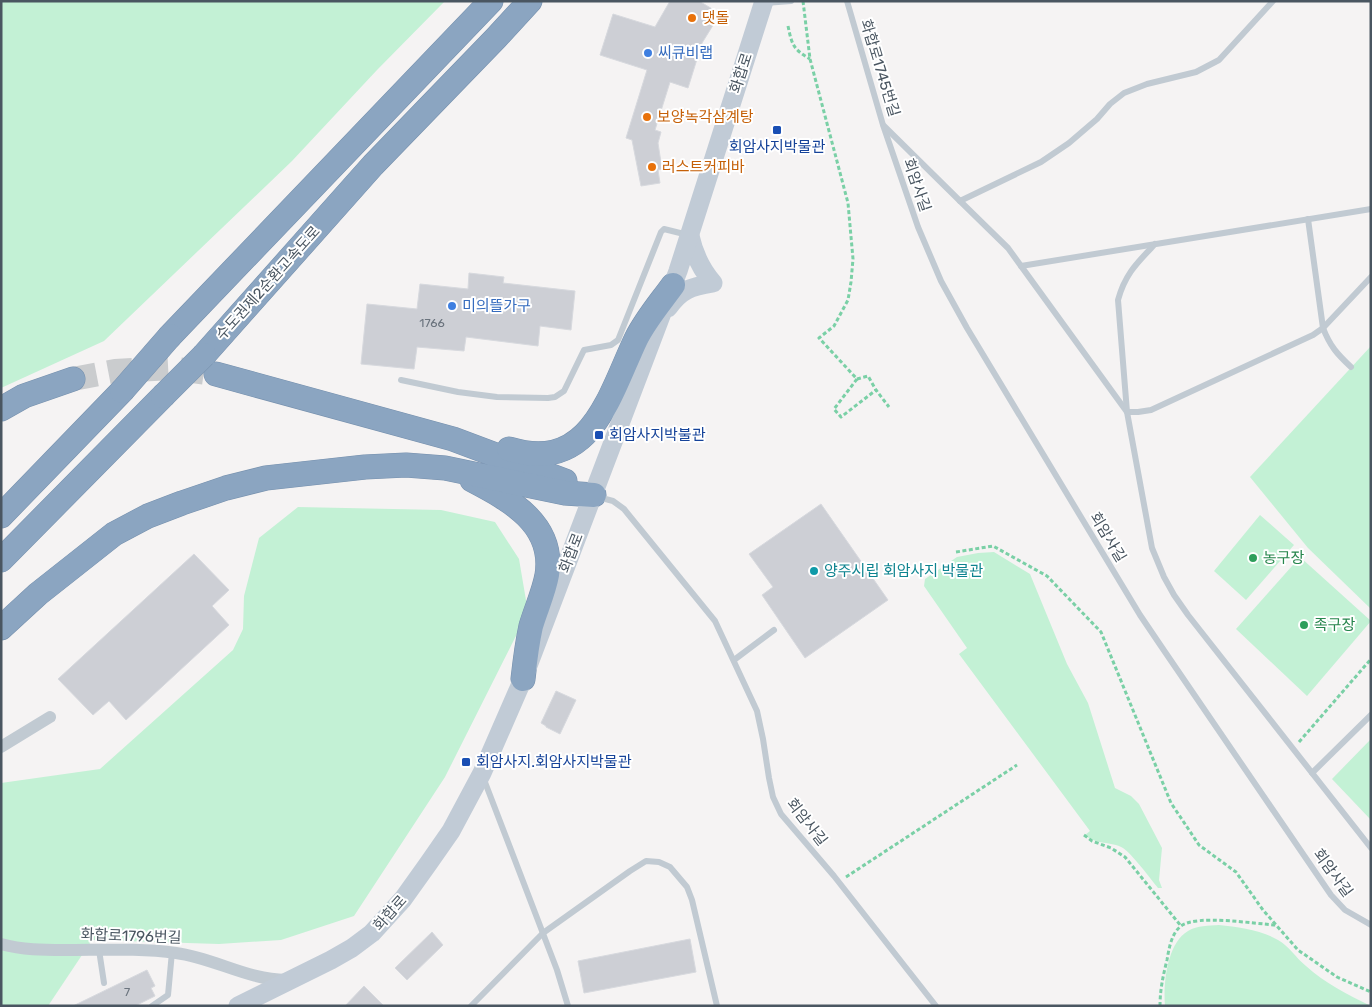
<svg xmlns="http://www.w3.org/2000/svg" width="1372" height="1007" viewBox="0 0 1372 1007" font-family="Rubik,'Noto Sans KR',sans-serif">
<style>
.green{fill:#c3f1d5}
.building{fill:#cdcfd5;stroke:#d7d9de}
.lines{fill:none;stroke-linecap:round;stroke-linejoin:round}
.motorway-tunnel{stroke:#caccce;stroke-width:24;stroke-dasharray:24 12;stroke-linecap:butt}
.motorway-casing{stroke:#7690ad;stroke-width:25}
.path{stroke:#7ad0a6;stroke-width:3;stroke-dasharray:4 2.5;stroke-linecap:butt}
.service{stroke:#c1cad2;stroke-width:6}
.minor{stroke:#c1cad2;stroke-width:12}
.secondary{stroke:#c1cbd6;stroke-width:19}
.motorway{stroke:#8ba5c1;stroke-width:24}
.motorway-bridge-casing{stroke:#7690ad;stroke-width:25;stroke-linecap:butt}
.motorway-bridge{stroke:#8ba5c1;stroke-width:24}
.food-dot{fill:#e8710a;stroke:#fff;stroke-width:2}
.shop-dot{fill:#3f7fe0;stroke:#fff;stroke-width:2}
.transit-dot{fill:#1a4fb4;stroke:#fff;stroke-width:2}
.leisure-dot{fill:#2e9e5b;stroke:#fff;stroke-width:2}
.culture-dot{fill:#0f9aa8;stroke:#fff;stroke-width:2}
.labels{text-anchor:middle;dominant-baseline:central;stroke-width:4;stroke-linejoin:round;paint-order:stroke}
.number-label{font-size:12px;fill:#6b747e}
.food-label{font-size:15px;fill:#c56008;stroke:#fff;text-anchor:start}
.shop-label{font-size:15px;fill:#366cbe;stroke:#fff;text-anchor:start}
.street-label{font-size:15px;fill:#4a5661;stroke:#fff}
.transit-label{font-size:15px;fill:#164399;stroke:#fff;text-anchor:start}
.leisure-label{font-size:15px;fill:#27864d;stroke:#fff;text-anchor:start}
.culture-label{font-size:15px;fill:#0d838f;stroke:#fff;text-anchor:start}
</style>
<rect width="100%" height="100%" fill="#f5f3f3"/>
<g class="green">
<path d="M 1,1 L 445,1 L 377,70 L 292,161 L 104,341 L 1,388 Z"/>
<path d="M 1371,346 L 1371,609 L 1308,548 L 1250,477 Z"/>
<path d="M 298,507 L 441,510 L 495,522 L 519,559 L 528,612 L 445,777 L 354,916 L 281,940 L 219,944 L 92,940 L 48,1006 L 1,1006 L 1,783 L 100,769 L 233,650 L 243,629 L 244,596 L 259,538 Z"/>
<path d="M 1260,515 L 1294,545 L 1246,600 L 1214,571 Z"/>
<path d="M 994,552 L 1030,574 L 1067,664 L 1088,703 L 1115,788 L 1131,796 L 1139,804 L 1162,848 L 1159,880 L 1162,888 L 1158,888 C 1151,879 1131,853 1123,848 C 1111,841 1096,845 1085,835 L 1090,831 L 959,654 L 967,648 L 924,586 L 925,579 L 957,557 L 978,553 Z"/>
<path d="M 1300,557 L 1371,621 L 1307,696 L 1236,629 Z"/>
<path d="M 1371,739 L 1371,820 L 1332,779 Z"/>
<path d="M 1219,925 C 1238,927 1261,930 1278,940 C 1289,946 1296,958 1306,966 C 1325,983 1348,995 1371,1006 L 1165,1006 C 1163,984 1167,943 1188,931 C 1198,925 1208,926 1219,925 Z"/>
</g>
<g class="building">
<path d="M 670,1 L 699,1 L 714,10 L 709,18 L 715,22 L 702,43 L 688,88 L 670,82 L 655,130 L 661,132 L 658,143 L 662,169 L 658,170 L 660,183 L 641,186 L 632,140 L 626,138 L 647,70 L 600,55 L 613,14 L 655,27 Z"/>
<path d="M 469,273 L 504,277 L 503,283 L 575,291 L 571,330 L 540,326 L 538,346 L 466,337 L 464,351 L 417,347 L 414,369 L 361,364 L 367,304 L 417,309 L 420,284 L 468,289 Z"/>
<path d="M 821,504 L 888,600 L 805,658 L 762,595 L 773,587 L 749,554 Z"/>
<path d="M 194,554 L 229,590 L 212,606 L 229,625 L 126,720 L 109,701 L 93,715 L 58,679 Z"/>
<path d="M 556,691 L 576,700 L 560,734 L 546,727 L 546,726 L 541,723 Z"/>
<path d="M 432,932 L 443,945 L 407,980 L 395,968 Z"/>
<path d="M 690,939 L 696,972 L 584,993 L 578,961 Z"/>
<path d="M 147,970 L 155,986 L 151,988 L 155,996 L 135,1006 L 73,1006 Z"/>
<path d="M 364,986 L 384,1006 L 345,1006 Z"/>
</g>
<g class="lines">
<path class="motorway-tunnel" d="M 73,379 L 115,371 L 171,368 L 206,373"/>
<defs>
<g id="motorway">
<path d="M 170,336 L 491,1"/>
<path d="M 204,355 L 373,165 L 496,38 L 530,1"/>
<path d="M 216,374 L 453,439 L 565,481"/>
<path d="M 1,409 L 24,396 L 73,379"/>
<path d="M 509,449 C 591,474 609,396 636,339 C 646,319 660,303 673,285"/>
<path d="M 472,480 C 510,500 555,524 547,575 C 544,592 536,609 531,626 C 527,644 525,661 523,679"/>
<path d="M 1,516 L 122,391"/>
<path d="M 1,560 L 163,396"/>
<path d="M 1,628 L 38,594 L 114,534 L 148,516 L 182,503 L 226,488 L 266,478 L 365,467 L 406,465 L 445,468 L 565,493 L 594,495"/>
</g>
</defs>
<use href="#motorway" class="motorway-casing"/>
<g class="path">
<path d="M 803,1 L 810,59 L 848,203 L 853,259 L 851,282 L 848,300 L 834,326 L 819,338 L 857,379 L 868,376 L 876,390 L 889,407"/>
<path d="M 788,26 C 792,45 793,49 810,59"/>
<path d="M 857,379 L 834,409 L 841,417 L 876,390"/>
<path d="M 956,552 L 993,546 L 1047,576 L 1101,632 L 1171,803 L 1199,845 L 1236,872 L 1263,910 L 1298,950 L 1337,977 L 1371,992"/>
<path d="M 1299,742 L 1371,659"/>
<path d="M 1084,835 L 1092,841 L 1111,848 L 1125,857 L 1181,926"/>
<path d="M 846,877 L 1017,765"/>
<path d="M 1160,1006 C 1160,990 1163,976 1167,960 C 1169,949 1171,934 1181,926 C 1197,914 1255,924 1276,925"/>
</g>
<g class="service">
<path d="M 847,1 L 883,125 L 918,227 L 941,281 L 967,328 L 1140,615 L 1163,649 L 1331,895 L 1345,910 L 1371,925"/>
<path d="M 765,3 L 791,1"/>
<path d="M 884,126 L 960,201 L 1041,162 L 1069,143 L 1097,119 L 1110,104 L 1124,93 L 1147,84 L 1196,72 L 1219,60 L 1273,1"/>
<path d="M 960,201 L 1008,248 L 1127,412 L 1138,412 L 1151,410 L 1313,335 L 1323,328 L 1371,277"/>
<path d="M 1308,219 L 1323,328 C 1330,346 1337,354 1351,367"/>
<path d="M 1155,244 C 1137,263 1125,274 1118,300 L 1127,412 L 1152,548 L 1164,577 L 1174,595 L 1188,615 L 1371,848"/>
<path d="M 1021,266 L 1371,209"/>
<path d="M 401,380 L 458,392 L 497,397 L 548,398 L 555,397 L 564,391 L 584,350 L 611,345 L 618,340 L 661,232 L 664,229 L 688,235"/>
<path d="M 598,497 L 613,501 L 624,509 L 715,621 L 757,711 L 763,739 L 769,778 L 773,797 L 781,814 L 834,876 L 936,1006"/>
<path d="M 734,660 L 774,630"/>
<path d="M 1312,773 L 1371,715"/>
<path d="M 483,777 L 557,970 L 568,1006"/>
<path d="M 99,950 L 104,983"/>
<path d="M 152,1006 L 168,995 L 172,952"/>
<path d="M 471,1006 L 543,933 L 630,871 L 646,861 L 659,862 L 670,867 L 687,887 L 692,900 L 717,1006"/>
</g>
<g class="minor">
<path d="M 1,747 L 50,717"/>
<path d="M 1,944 C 23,950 43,950 65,950 C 102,950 140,948 176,953 C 214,958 248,980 286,980"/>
</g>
<g class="secondary">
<path d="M 668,308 C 681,289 691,287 713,283 C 700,268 694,254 690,236"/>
<path d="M 238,1006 L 331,960 L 352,948 L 372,933 L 403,899 L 428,864 L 451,831 L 482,773 L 523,679 L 678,271 L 764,1"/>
</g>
<use href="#motorway" class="motorway"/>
<defs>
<g id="motorway-bridge">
<path d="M 122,391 L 170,336"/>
<path d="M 163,396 L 204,355"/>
</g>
</defs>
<use href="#motorway-bridge" class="motorway-bridge-casing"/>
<use href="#motorway-bridge" class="motorway-bridge"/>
</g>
<g class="food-dot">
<circle cx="692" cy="18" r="5"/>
<circle cx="647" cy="117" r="5"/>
<circle cx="652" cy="167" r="5"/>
</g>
<g class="shop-dot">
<circle cx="648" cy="53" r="5"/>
<circle cx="452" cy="306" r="5"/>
</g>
<g class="transit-dot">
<rect x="772" y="125" width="10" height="10" rx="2.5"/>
<rect x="594" y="430" width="10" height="10" rx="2.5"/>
<rect x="461" y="757" width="10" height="10" rx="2.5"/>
</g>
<g class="leisure-dot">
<circle cx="1253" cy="558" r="5"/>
<circle cx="1304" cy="625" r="5"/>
</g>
<circle class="culture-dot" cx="814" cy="571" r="5"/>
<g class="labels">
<g class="number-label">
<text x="432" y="323">1766</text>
<text x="127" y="992">7</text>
</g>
<g class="food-label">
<text x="702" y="18">댓돌</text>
<text x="657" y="117">보양녹각삼계탕</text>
<text x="662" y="167">러스트커피바</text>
</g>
<g class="shop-label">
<text x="658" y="53">씨큐비랩</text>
<text x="462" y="306">미의뜰가구</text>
</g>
<g class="street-label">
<text transform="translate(880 68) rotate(73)">화합로1745번길</text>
<text transform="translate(741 73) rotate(-72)">화합로</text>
<text transform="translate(917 185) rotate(71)">회암사길</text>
<text transform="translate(268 283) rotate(-48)">수도권제2순환고속도로</text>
<text transform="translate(1108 537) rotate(59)">회암사길</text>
<text transform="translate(571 553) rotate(-69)">화합로</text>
<text transform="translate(807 822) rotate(52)">회암사길</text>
<text transform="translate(1333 873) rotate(54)">회암사길</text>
<text transform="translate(390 913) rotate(-48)">화합로</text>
<text transform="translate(131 936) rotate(2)">화합로1796번길</text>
</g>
<g class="transit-label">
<text x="777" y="147" text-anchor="middle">회암사지박물관</text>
<text x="609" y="435">회암사지박불관</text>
<text x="476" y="762">회암사지.회암사지박물관</text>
</g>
<g class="leisure-label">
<text x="1263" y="558">농구장</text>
<text x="1314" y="625">족구장</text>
</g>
<g class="culture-label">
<text x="824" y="571">양주시립 회암사지 박물관</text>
</g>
</g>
<rect width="1372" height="1007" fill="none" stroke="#4a5661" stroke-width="5"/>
</svg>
